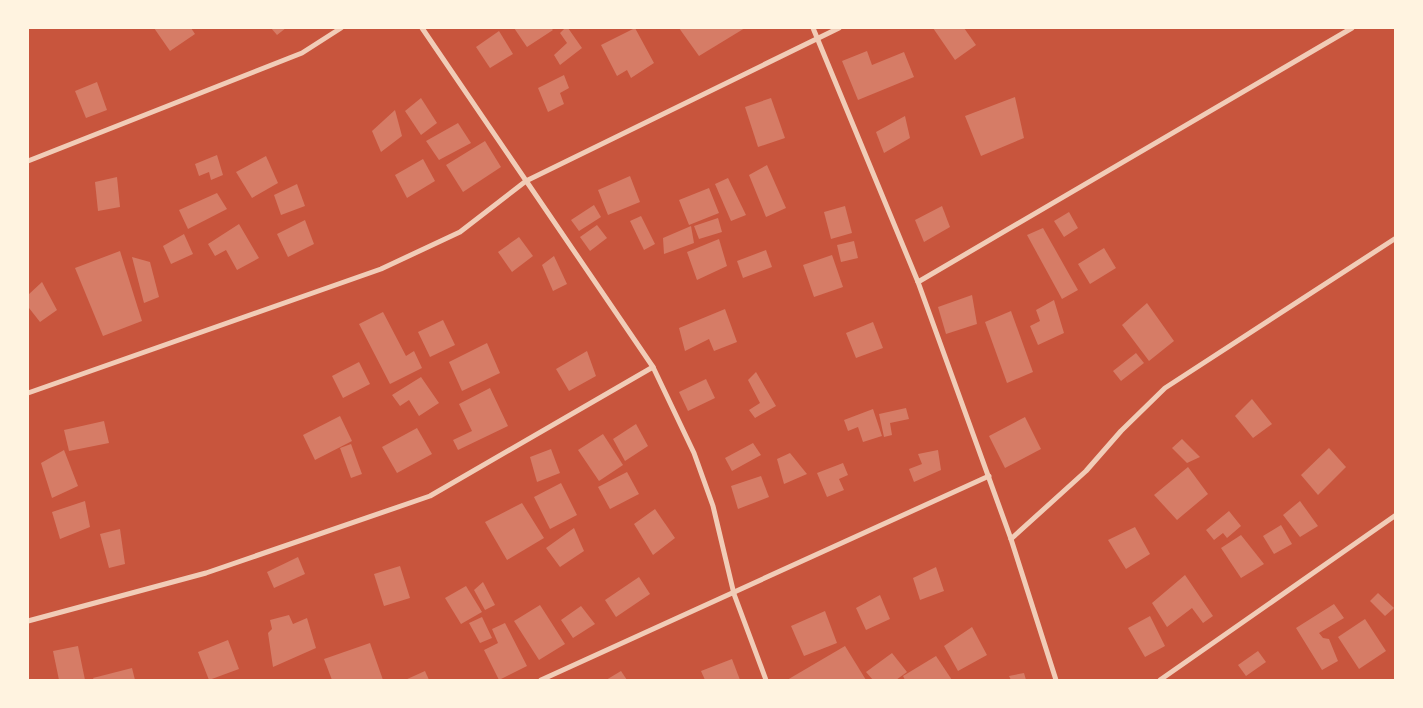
<svg xmlns="http://www.w3.org/2000/svg" width="1423" height="708" viewBox="0 0 1423 708" font-family="Rubik,sans-serif">
<style>
.building{fill:#d67c66}
.lines{fill:none;stroke-linecap:round;stroke-linejoin:round}
.minor{stroke:#f1ccb7;stroke-width:5}
</style>
<rect width="100%" height="100%" fill="#c8553d"/>
<g class="building">
<path d="M 154,28 L 191,28 L 195,34 L 170,51 Z"/>
<path d="M 271,28 L 286,28 L 277,35 Z"/>
<path d="M 514,28 L 551,28 L 553,30 L 527,47 Z"/>
<path d="M 565,28 L 568,28 L 582,48 L 560,65 L 554,55 L 567,43 L 560,33 Z"/>
<path d="M 635,28 L 654,63 L 631,78 L 627,70 L 617,76 L 601,45 Z"/>
<path d="M 679,28 L 745,28 L 699,56 Z"/>
<path d="M 933,28 L 964,28 L 976,45 L 955,60 Z"/>
<path d="M 499,31 L 513,54 L 490,68 L 476,47 Z"/>
<path d="M 867,51 L 872,65 L 904,52 L 914,77 L 858,100 L 842,61 Z"/>
<path d="M 564,75 L 569,88 L 560,93 L 564,104 L 548,112 L 538,88 Z"/>
<path d="M 97,82 L 107,110 L 86,118 L 75,91 Z"/>
<path d="M 1015,97 L 1024,138 L 981,156 L 965,116 Z"/>
<path d="M 421,98 L 437,123 L 421,135 L 405,111 Z"/>
<path d="M 771,98 L 785,138 L 758,147 L 745,107 Z"/>
<path d="M 395,110 L 402,136 L 381,152 L 372,131 Z"/>
<path d="M 905,116 L 910,138 L 884,153 L 876,132 Z"/>
<path d="M 458,123 L 471,143 L 439,160 L 426,141 Z"/>
<path d="M 485,141 L 501,167 L 463,192 L 446,165 Z"/>
<path d="M 217,155 L 223,175 L 211,180 L 209,172 L 199,176 L 195,164 Z"/>
<path d="M 266,156 L 278,183 L 252,198 L 236,172 Z"/>
<path d="M 423,159 L 435,181 L 407,198 L 395,175 Z"/>
<path d="M 767,165 L 786,208 L 766,217 L 749,175 Z"/>
<path d="M 630,176 L 640,202 L 608,215 L 598,190 Z"/>
<path d="M 117,177 L 120,207 L 98,211 L 95,182 Z"/>
<path d="M 728,178 L 746,215 L 731,221 L 715,184 Z"/>
<path d="M 297,184 L 305,206 L 281,215 L 274,195 Z"/>
<path d="M 709,188 L 719,213 L 689,225 L 679,200 Z"/>
<path d="M 217,193 L 227,209 L 188,229 L 179,210 Z"/>
<path d="M 594,205 L 601,217 L 579,231 L 571,220 Z"/>
<path d="M 845,206 L 852,233 L 831,239 L 824,212 Z"/>
<path d="M 942,206 L 950,227 L 924,242 L 915,220 Z"/>
<path d="M 1069,212 L 1078,228 L 1064,237 L 1054,221 Z"/>
<path d="M 641,216 L 655,244 L 644,250 L 630,221 Z"/>
<path d="M 718,218 L 722,232 L 699,239 L 694,226 Z"/>
<path d="M 305,220 L 314,244 L 288,257 L 277,234 Z"/>
<path d="M 239,224 L 259,258 L 237,270 L 226,250 L 215,256 L 208,244 Z"/>
<path d="M 597,225 L 607,238 L 590,251 L 580,237 Z"/>
<path d="M 691,226 L 694,243 L 664,254 L 663,238 Z"/>
<path d="M 1043,228 L 1078,290 L 1062,299 L 1027,235 Z"/>
<path d="M 184,234 L 193,254 L 171,264 L 163,246 Z"/>
<path d="M 519,237 L 533,256 L 512,272 L 498,252 Z"/>
<path d="M 719,239 L 727,266 L 697,280 L 687,252 Z"/>
<path d="M 854,241 L 858,258 L 841,262 L 837,245 Z"/>
<path d="M 1104,248 L 1116,268 L 1090,284 L 1078,264 Z"/>
<path d="M 766,250 L 772,267 L 743,278 L 737,261 Z"/>
<path d="M 120,251 L 142,321 L 103,336 L 75,268 Z"/>
<path d="M 832,255 L 843,287 L 814,297 L 803,265 Z"/>
<path d="M 554,256 L 567,284 L 553,291 L 542,265 Z"/>
<path d="M 132,257 L 150,262 L 159,297 L 144,303 Z"/>
<path d="M 42,282 L 57,310 L 40,322 L 29,308 L 28,295 Z"/>
<path d="M 972,295 L 977,324 L 946,334 L 938,307 Z"/>
<path d="M 1054,300 L 1064,333 L 1038,345 L 1030,326 L 1040,321 L 1036,310 Z"/>
<path d="M 1147,303 L 1174,341 L 1149,361 L 1122,325 Z"/>
<path d="M 725,309 L 737,342 L 714,351 L 709,339 L 685,351 L 679,328 Z"/>
<path d="M 1011,311 L 1033,372 L 1007,383 L 985,322 Z"/>
<path d="M 383,312 L 406,356 L 414,351 L 422,368 L 390,384 L 359,324 Z"/>
<path d="M 443,320 L 455,345 L 430,357 L 418,332 Z"/>
<path d="M 873,322 L 883,348 L 856,358 L 846,333 Z"/>
<path d="M 487,343 L 500,373 L 462,391 L 449,362 Z"/>
<path d="M 587,351 L 596,376 L 569,391 L 556,369 Z"/>
<path d="M 1136,353 L 1144,363 L 1121,381 L 1113,371 Z"/>
<path d="M 359,362 L 370,384 L 343,398 L 332,376 Z"/>
<path d="M 756,372 L 776,406 L 755,418 L 749,410 L 760,403 L 748,380 Z"/>
<path d="M 421,377 L 439,403 L 419,416 L 409,400 L 400,406 L 392,395 Z"/>
<path d="M 706,379 L 715,398 L 688,411 L 679,392 Z"/>
<path d="M 490,388 L 508,426 L 458,450 L 453,440 L 472,431 L 459,404 Z"/>
<path d="M 1252,399 L 1272,424 L 1253,438 L 1235,416 Z"/>
<path d="M 906,408 L 909,419 L 890,423 L 892,435 L 884,437 L 879,414 Z"/>
<path d="M 873,409 L 882,436 L 863,442 L 858,427 L 848,431 L 844,420 Z"/>
<path d="M 340,416 L 352,441 L 315,460 L 303,435 Z"/>
<path d="M 1025,417 L 1041,449 L 1005,468 L 989,436 Z"/>
<path d="M 104,421 L 109,443 L 69,451 L 64,430 Z"/>
<path d="M 636,424 L 648,446 L 625,461 L 613,439 Z"/>
<path d="M 417,428 L 432,454 L 397,473 L 382,447 Z"/>
<path d="M 603,434 L 623,465 L 599,481 L 578,450 Z"/>
<path d="M 1182,439 L 1200,457 L 1187,463 L 1172,448 Z"/>
<path d="M 753,443 L 761,455 L 732,471 L 725,458 Z"/>
<path d="M 351,444 L 362,474 L 351,478 L 340,448 Z"/>
<path d="M 1329,448 L 1346,467 L 1318,495 L 1301,475 Z"/>
<path d="M 551,449 L 560,473 L 537,482 L 530,457 Z"/>
<path d="M 64,450 L 78,486 L 52,498 L 41,463 Z"/>
<path d="M 938,450 L 941,470 L 914,482 L 909,469 L 922,464 L 918,454 Z"/>
<path d="M 790,453 L 807,474 L 784,484 L 777,459 Z"/>
<path d="M 843,463 L 848,475 L 839,479 L 844,490 L 827,497 L 817,473 Z"/>
<path d="M 1188,467 L 1208,494 L 1177,520 L 1154,495 Z"/>
<path d="M 627,472 L 639,494 L 610,509 L 598,487 Z"/>
<path d="M 761,476 L 769,497 L 738,509 L 731,486 Z"/>
<path d="M 561,483 L 577,515 L 550,529 L 534,497 Z"/>
<path d="M 85,501 L 90,527 L 60,539 L 52,512 Z"/>
<path d="M 1300,501 L 1318,526 L 1300,537 L 1283,515 Z"/>
<path d="M 522,503 L 544,538 L 507,560 L 485,522 Z"/>
<path d="M 655,509 L 675,538 L 653,555 L 634,524 Z"/>
<path d="M 1229,511 L 1241,526 L 1227,538 L 1223,533 L 1214,540 L 1206,530 Z"/>
<path d="M 1281,525 L 1292,544 L 1274,554 L 1263,536 Z"/>
<path d="M 1135,527 L 1150,554 L 1126,569 L 1108,540 Z"/>
<path d="M 574,528 L 584,551 L 560,567 L 546,548 Z"/>
<path d="M 120,529 L 125,564 L 109,568 L 100,534 Z"/>
<path d="M 1241,535 L 1264,564 L 1241,578 L 1221,548 Z"/>
<path d="M 298,557 L 305,574 L 274,588 L 267,572 Z"/>
<path d="M 400,566 L 410,598 L 384,606 L 374,574 Z"/>
<path d="M 936,567 L 944,591 L 920,600 L 913,578 Z"/>
<path d="M 1185,575 L 1213,616 L 1203,623 L 1192,608 L 1167,627 L 1152,603 Z"/>
<path d="M 639,577 L 650,594 L 616,617 L 605,600 Z"/>
<path d="M 483,582 L 495,605 L 485,610 L 474,590 Z"/>
<path d="M 466,586 L 482,612 L 461,624 L 445,598 Z"/>
<path d="M 1378,593 L 1394,608 L 1385,616 L 1370,601 Z"/>
<path d="M 880,595 L 890,619 L 866,630 L 856,608 Z"/>
<path d="M 1334,604 L 1344,618 L 1319,633 L 1323,638 L 1329,639 L 1338,661 L 1322,670 L 1296,628 Z"/>
<path d="M 540,605 L 565,644 L 539,660 L 514,621 Z"/>
<path d="M 581,606 L 595,624 L 573,638 L 561,620 Z"/>
<path d="M 825,611 L 837,643 L 804,656 L 791,626 Z"/>
<path d="M 289,615 L 293,624 L 307,618 L 316,648 L 273,667 L 268,633 L 272,629 L 270,620 Z"/>
<path d="M 1150,616 L 1165,646 L 1145,657 L 1128,628 Z"/>
<path d="M 482,617 L 492,638 L 480,643 L 469,623 Z"/>
<path d="M 1365,619 L 1386,651 L 1359,669 L 1338,637 Z"/>
<path d="M 505,623 L 527,666 L 499,680 L 484,650 L 498,643 L 492,629 Z"/>
<path d="M 972,627 L 987,655 L 958,671 L 944,646 Z"/>
<path d="M 228,640 L 239,669 L 209,680 L 198,652 Z"/>
<path d="M 370,643 L 383,680 L 332,680 L 324,659 Z"/>
<path d="M 78,646 L 85,680 L 59,680 L 53,651 Z"/>
<path d="M 845,646 L 866,680 L 787,680 Z"/>
<path d="M 1258,651 L 1266,662 L 1246,676 L 1238,665 Z"/>
<path d="M 892,653 L 907,672 L 896,680 L 873,680 L 866,672 Z"/>
<path d="M 936,656 L 952,680 L 905,680 L 903,676 Z"/>
<path d="M 732,659 L 740,680 L 705,680 L 701,671 Z"/>
<path d="M 132,668 L 135,680 L 94,680 L 93,678 Z"/>
<path d="M 425,671 L 429,680 L 405,680 Z"/>
<path d="M 621,671 L 627,680 L 606,680 Z"/>
<path d="M 1024,673 L 1026,680 L 1011,680 L 1009,676 Z"/>
</g>
<g class="lines">
<g class="minor">
<path d="M 422,28 L 653,367 L 694,453 L 713,506 L 734,594 L 766,680"/>
<path d="M 813,28 L 918,282 L 1011,539 L 1056,680"/>
<path d="M 28,161 L 302,53 L 341,28"/>
<path d="M 918,282 L 1352,28"/>
<path d="M 28,393 L 381,269 L 460,232 L 526,181 L 839,28"/>
<path d="M 1011,539 L 1086,471 L 1121,431 L 1165,388 L 1396,238"/>
<path d="M 28,621 L 206,573 L 430,496 L 653,367"/>
<path d="M 541,680 L 989,476"/>
<path d="M 1160,680 L 1396,515"/>
</g>
</g>
<rect width="1423" height="708" fill="none" stroke="#fff3e0" stroke-width="58"/>
</svg>
